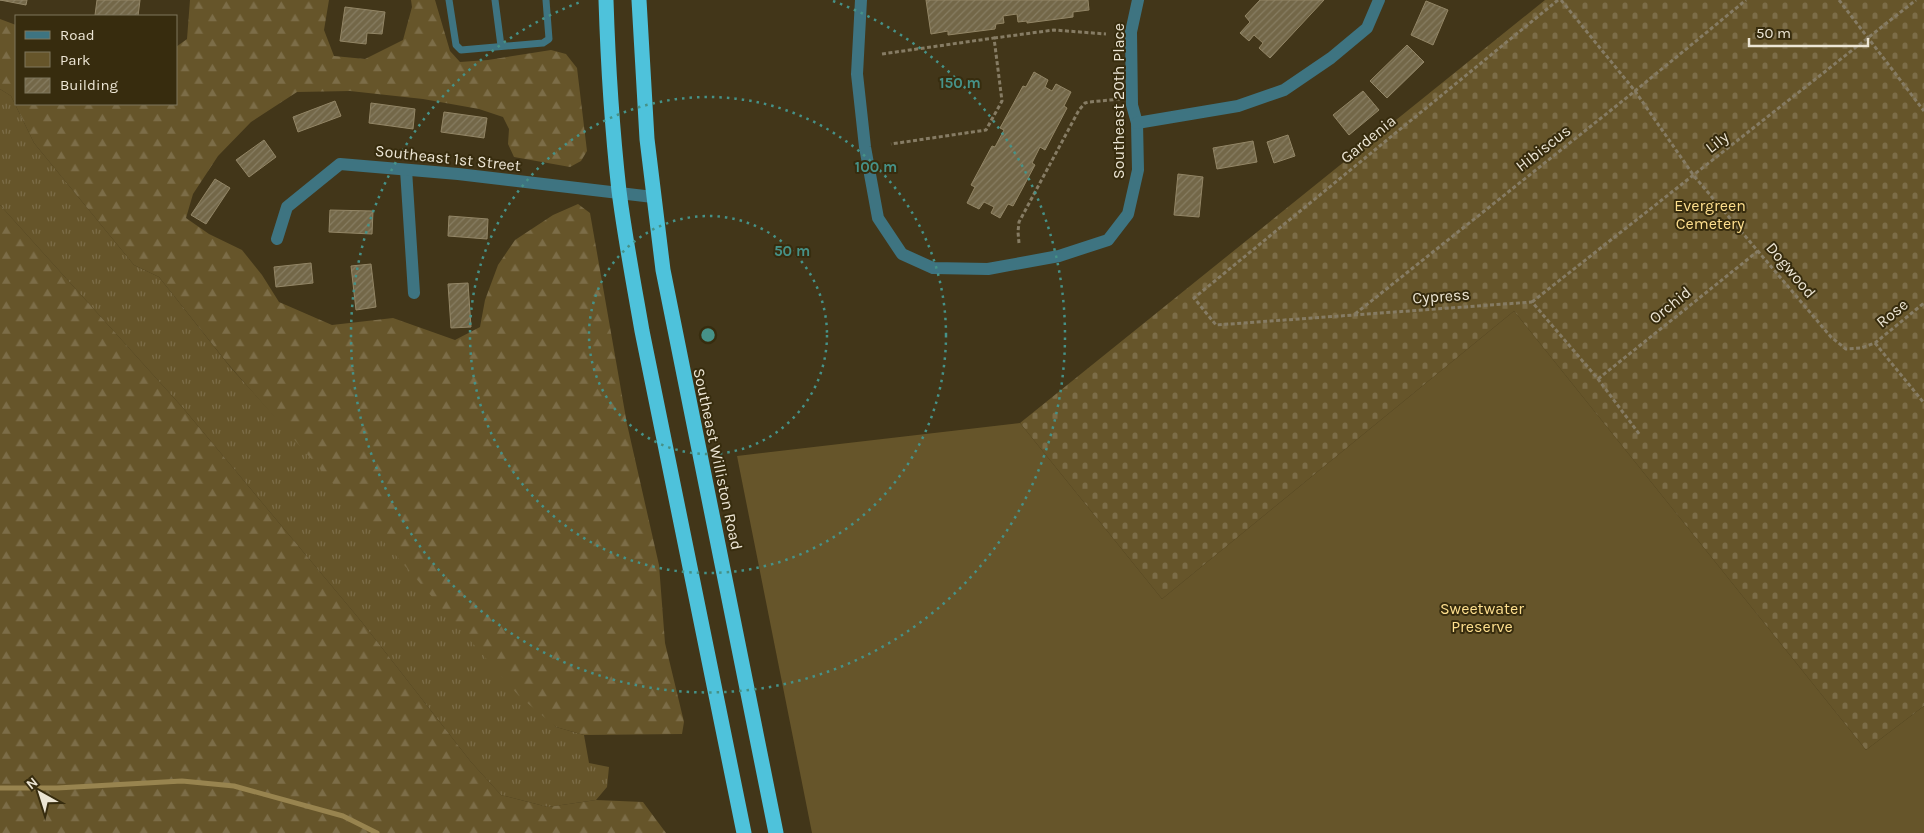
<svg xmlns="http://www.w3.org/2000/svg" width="1924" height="833" viewBox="0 0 1924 833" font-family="Karla,sans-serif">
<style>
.grass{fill:url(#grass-tufts)}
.forest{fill:url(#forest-firs)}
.cemetery{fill:url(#cemetery-stones)}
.park{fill:#66552a}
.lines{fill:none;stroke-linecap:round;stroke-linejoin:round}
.stream{stroke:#98844f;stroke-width:5}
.building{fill:url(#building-hatch);stroke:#938666}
.path{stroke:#867c64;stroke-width:3;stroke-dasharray:4 2.5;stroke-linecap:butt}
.lane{stroke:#3e7481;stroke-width:7}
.street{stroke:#3e7481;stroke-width:12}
.highway{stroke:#4ec2db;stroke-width:15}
.ring{fill:none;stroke:#469288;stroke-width:2.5;stroke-dasharray:2.5 5}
.labels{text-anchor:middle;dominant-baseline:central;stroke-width:4;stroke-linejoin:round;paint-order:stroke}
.street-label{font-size:16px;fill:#ece5d4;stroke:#372c0e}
.park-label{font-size:16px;fill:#fedf8e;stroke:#372c0e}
.centre{fill:#469288;stroke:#372c0e;stroke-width:2.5}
.ring-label{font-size:15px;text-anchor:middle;font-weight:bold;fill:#469288;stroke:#372c0e;stroke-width:4;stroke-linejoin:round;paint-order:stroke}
</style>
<defs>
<pattern id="grass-tufts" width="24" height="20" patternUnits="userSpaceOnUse" patternTransform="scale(1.25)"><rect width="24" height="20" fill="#66552a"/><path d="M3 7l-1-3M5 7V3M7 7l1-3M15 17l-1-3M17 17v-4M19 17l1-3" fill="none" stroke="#7c6d48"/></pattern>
<pattern id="forest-firs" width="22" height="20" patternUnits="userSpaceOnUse" patternTransform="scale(1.25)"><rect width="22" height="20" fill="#66552a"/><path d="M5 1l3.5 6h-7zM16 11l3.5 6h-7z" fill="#7c6d48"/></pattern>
<pattern id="cemetery-stones" width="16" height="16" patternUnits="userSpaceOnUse" patternTransform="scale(1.25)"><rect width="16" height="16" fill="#66552a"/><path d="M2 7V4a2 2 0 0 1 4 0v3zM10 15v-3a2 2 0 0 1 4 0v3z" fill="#7c6d48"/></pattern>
<pattern id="building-hatch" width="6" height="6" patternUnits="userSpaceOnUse" patternTransform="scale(1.25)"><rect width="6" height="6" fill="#736748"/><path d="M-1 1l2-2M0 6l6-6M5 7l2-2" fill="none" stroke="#877d62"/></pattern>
</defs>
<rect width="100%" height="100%" fill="#423619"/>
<path class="grass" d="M 0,89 L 11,96 L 34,143 L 134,265 L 159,277 L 231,368 L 556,727 L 584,735 L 589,763 L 609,767 L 607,787 L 596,800 L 548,807 L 501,795 L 471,762 L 361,621 L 183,408 L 0,205 Z"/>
<g class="forest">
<path d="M 190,0 L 329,0 L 324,30 L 334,56 L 365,59 L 403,40 L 412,7 L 411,0 L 435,0 L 450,51 L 460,62 L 488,60 L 551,50 L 566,54 L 577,68 L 587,151 L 581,161 L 570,167 L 514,157 L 508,144 L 509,129 L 503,117 L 479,109 L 423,99 L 350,91 L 297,92 L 251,122 L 218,156 L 193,194 L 186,218 L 209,234 L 242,250 L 262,275 L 279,302 L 332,325 L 393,318 L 455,340 L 480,327 L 485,300 L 498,265 L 515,240 L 553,215 L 578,204 L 590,213 L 627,424 L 659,565 L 665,643 L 684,722 L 682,734 L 584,735 L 556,727 L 519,696 L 228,364 L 159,277 L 134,265 L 34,143 L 11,96 L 0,89 L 0,19 L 16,25 L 16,104 L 176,104 L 176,47 L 187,39 Z"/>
<path d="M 0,205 L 183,408 L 361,621 L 471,762 L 501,795 L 548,807 L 596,800 L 643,802 L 666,833 L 0,833 Z"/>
</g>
<path class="cemetery" d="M 1545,0 L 1924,0 L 1924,706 L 1866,750 L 1514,311 L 1162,599 L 1020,423 Z"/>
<path class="park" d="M 1514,311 L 1866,750 L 1924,706 L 1924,833 L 812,833 L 737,456 L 1020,423 L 1162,599 Z"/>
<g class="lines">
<path class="stream" d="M 0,788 L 57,788 L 182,781 L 234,786 L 343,816 L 377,833"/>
</g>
<g class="building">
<path d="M 0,0 L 27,0 L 26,5 Z"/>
<path d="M 97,0 L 140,0 L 138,16 L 95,15 Z"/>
<path d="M 926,0 L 1088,0 L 1089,10 L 1073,12 L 1073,17 L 1027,23 L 1027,21 L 1018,22 L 1017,14 L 1003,16 L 1004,23 L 996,24 L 995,29 L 948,35 L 948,31 L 931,34 Z"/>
<path d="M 1260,0 L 1324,0 L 1270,58 L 1259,48 L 1263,43 L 1254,35 L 1249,41 L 1240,33 L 1250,22 L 1245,16 Z"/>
<path d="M 1426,1 L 1448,10 L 1433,45 L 1411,35 Z"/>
<path d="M 345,7 L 385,12 L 382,34 L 367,33 L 366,44 L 340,41 Z"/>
<path d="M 1407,45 L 1424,62 L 1387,98 L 1370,81 Z"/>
<path d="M 1034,72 L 1048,80 L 1045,87 L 1052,91 L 1056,84 L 1071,92 L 1064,106 L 1067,108 L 1045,150 L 1040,147 L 1032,163 L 1035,165 L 1013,206 L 1008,204 L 1000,218 L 991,213 L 994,207 L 984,202 L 979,209 L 967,203 L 975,187 L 971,185 L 992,146 L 995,147 L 1004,130 L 1000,128 L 1023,86 L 1026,87 Z"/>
<path d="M 1363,91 L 1379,110 L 1349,135 L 1333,115 Z"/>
<path d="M 335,101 L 341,116 L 298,132 L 293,117 Z"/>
<path d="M 371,103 L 415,109 L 413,129 L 369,123 Z"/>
<path d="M 444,112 L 487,118 L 484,138 L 441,132 Z"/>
<path d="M 1288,135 L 1295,156 L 1274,163 L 1267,142 Z"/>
<path d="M 264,140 L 276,157 L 249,177 L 236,160 Z"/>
<path d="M 1253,141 L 1257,162 L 1217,169 L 1213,148 Z"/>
<path d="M 1178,174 L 1203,177 L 1199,217 L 1174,215 Z"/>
<path d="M 215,179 L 230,188 L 206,224 L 191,215 Z"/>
<path d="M 330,210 L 373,211 L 372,234 L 329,232 Z"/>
<path d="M 449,216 L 488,219 L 487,239 L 448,236 Z"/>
<path d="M 311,263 L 313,283 L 276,287 L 274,267 Z"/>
<path d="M 371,264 L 376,307 L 356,310 L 351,266 Z"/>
<path d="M 468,283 L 471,327 L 451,328 L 448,284 Z"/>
</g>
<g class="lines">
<g class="path">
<path d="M 1558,0 L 1194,298 L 1216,325 L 1532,302 L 1598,379 L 1640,435"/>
<path d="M 1561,0 L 1635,91 L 1694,176 L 1831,337 L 1846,349 L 1861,348 L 1875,343 L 1924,303"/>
<path d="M 1839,0 L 1924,111"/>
<path d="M 994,38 L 1054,30 L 1106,34"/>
<path d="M 882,54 L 994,38 L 1002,101 L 986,130 L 891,144"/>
<path d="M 1019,243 L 1018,232 L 1019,222 L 1079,110 L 1085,103 L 1089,102 L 1120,99"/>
<path d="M 1532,302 L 1916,0"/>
<path d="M 1355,314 L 1635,91 L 1746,0"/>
<path d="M 1875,343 L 1924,403"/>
<path d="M 1598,379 L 1758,251"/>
</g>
<g class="lane">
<path d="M 449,0 L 456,45 L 461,50 L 543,43 L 549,39 L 546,0"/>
<path d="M 495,0 L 501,46"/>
</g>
<g class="street">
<path d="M 861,0 L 857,74 L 865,147 L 878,218 L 902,254 L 933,268 L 988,269 L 1059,256 L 1108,240 L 1128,214 L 1138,170 L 1137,123 L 1132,105 L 1131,32 L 1138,0"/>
<path d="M 1137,123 L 1238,106 L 1284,90 L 1331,58 L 1367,28 L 1379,0"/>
<path d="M 406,170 L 414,293"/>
<path d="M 277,239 L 287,207 L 340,164 L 458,174 L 653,197"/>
</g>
<g class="highway">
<path d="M 606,0 C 608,64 612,128 619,191 C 625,238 634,285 642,331 L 744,833"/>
<path d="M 639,0 L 647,139 L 663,270 L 776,833"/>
</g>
</g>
<g class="ring">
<circle cx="708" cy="335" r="119"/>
<circle cx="708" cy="335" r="238"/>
<path d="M833 1A357 357 0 1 1 583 1"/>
</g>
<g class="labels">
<g class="street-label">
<text transform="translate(1118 101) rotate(-90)">Southeast 20th Place</text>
<text transform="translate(1368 139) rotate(-39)">Gardenia</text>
<text transform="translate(1717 142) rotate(-38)">Lily</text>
<text transform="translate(1543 148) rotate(-38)">Hibiscus</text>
<text transform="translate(448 158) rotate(6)">Southeast 1st Street</text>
<text transform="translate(1791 270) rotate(50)">Dogwood</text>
<text transform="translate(1441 296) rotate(-4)">Cypress</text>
<text transform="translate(1670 305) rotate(-39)">Orchid</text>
<text transform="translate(1892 313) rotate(-39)">Rose</text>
<text transform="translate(718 459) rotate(78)">Southeast Williston Road</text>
</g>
<g class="park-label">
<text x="1710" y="205">Evergreen<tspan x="1710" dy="18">Cemetery</tspan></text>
<text x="1482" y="608">Sweetwater<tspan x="1482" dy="18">Preserve</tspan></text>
</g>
</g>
<circle cx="708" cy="335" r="8" class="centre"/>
<g class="ring-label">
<text x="960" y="88">150 m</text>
<text x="876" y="172">100 m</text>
<text x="792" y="256">50 m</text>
</g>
<rect x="15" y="15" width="162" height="90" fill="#372c0e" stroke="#7f765d"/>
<rect x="25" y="31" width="25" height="8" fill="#3e7481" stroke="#7f765d"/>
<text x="60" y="40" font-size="15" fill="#ece5d4">Road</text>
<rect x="25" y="52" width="25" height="15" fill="#66552a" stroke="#7f765d"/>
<text x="60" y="65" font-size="15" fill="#ece5d4">Park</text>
<rect x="25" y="78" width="25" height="15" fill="url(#building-hatch)" stroke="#7f765d"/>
<text x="60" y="90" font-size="15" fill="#ece5d4">Building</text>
<g transform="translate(40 793) rotate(321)" stroke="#372c0e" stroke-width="4" paint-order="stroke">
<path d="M0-4L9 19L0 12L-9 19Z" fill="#ece5d4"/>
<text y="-8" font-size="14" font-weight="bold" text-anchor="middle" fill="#ece5d4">N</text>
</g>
<path d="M1749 38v8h119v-8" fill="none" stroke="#ece5d4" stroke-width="2.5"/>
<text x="1756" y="38" font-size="15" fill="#ece5d4" stroke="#372c0e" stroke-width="4" paint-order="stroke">50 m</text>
</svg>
